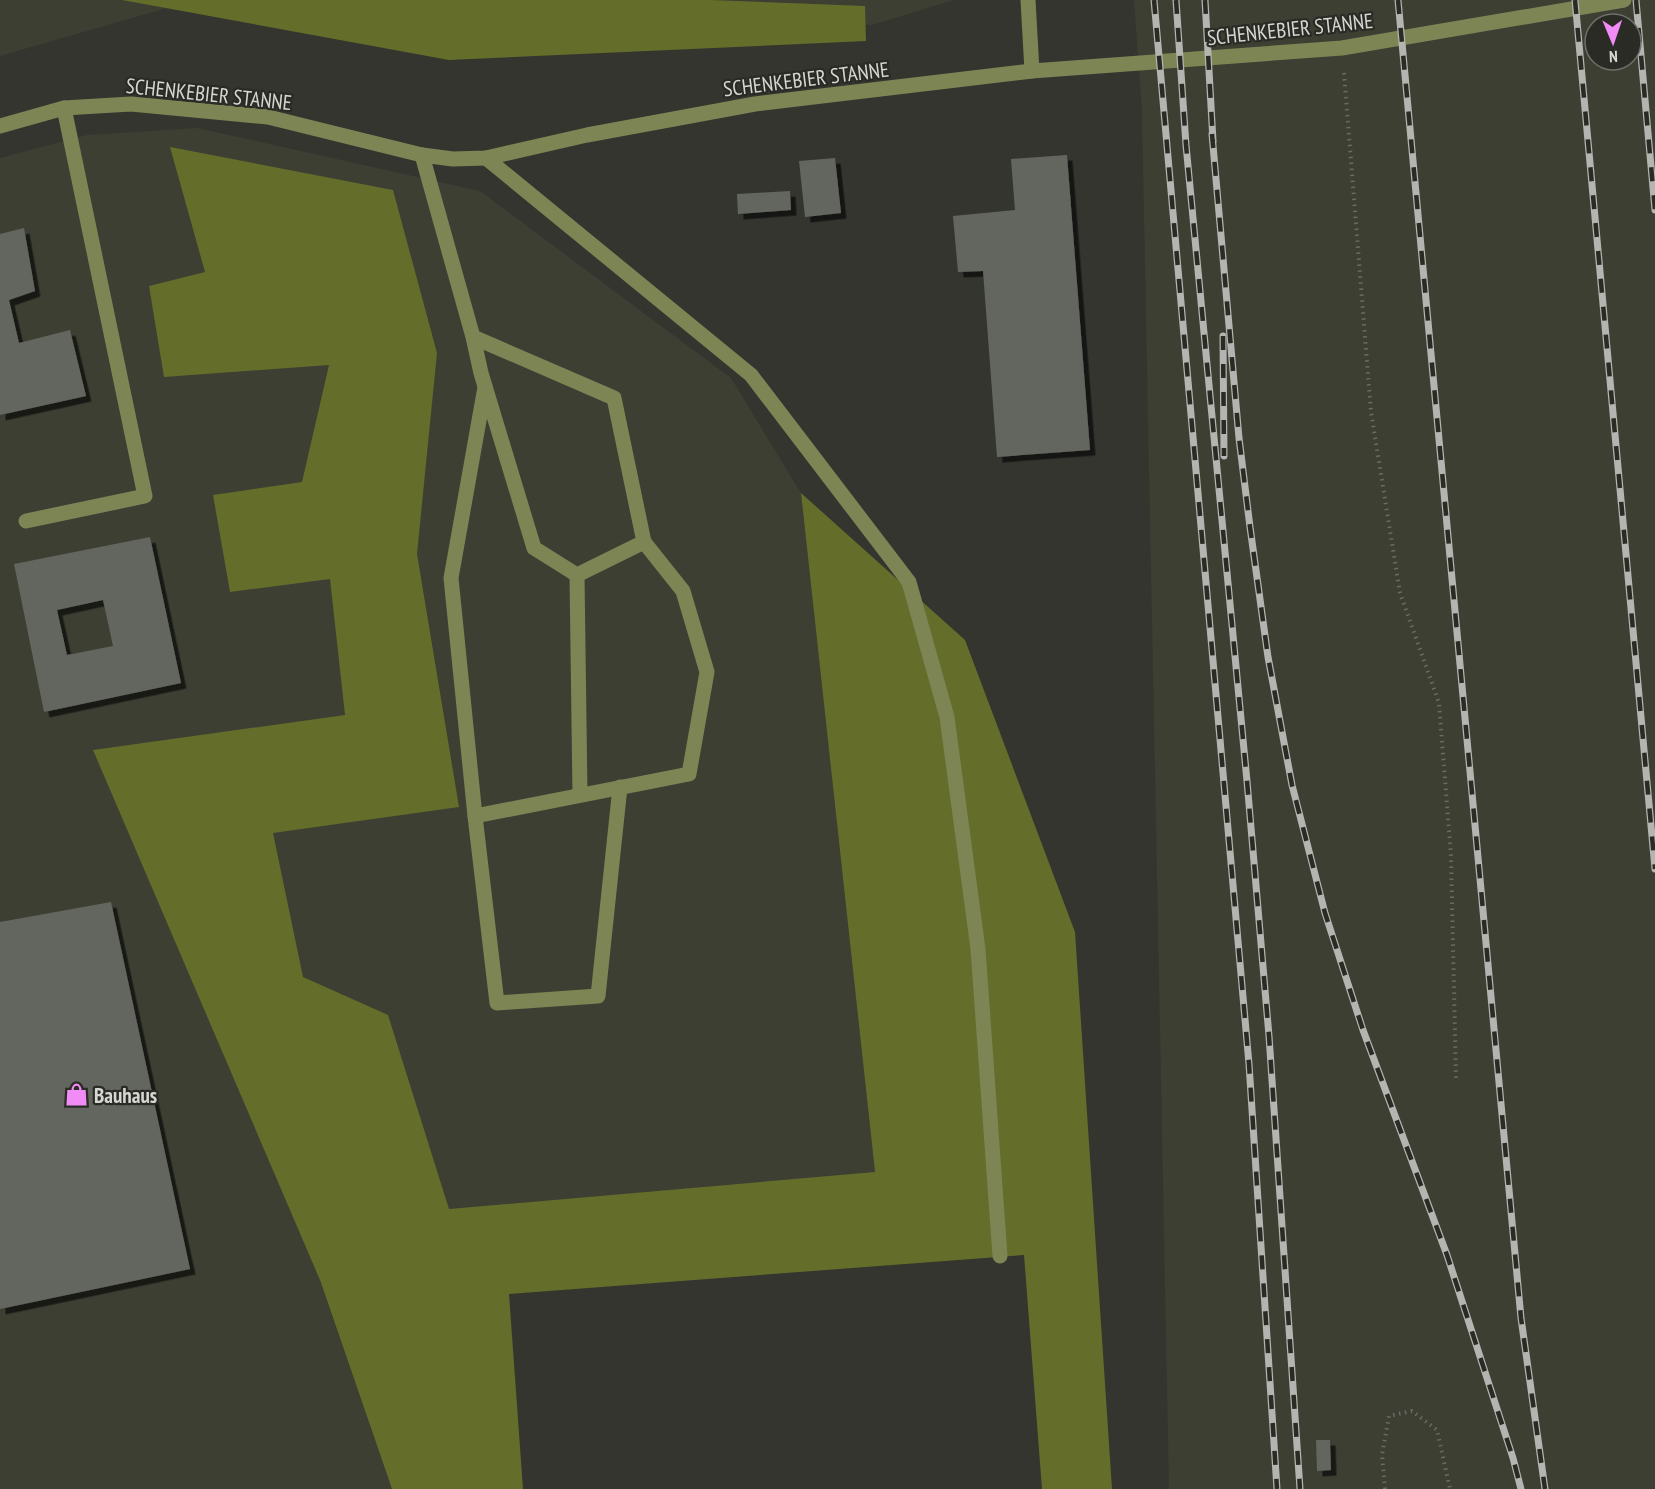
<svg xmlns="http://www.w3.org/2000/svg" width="1655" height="1489" viewBox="0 0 1655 1489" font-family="'PT Sans Narrow',sans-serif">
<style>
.built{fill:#3d3f33;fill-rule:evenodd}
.forest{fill:#646d2a}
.building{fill:#64655f;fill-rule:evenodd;filter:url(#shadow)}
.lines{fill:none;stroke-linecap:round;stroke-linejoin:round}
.path{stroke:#6a6b66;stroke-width:4;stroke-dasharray:1.5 4.5;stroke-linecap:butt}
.minor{stroke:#7d8555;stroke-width:15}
.rail-casing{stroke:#b4b5b0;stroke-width:7}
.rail{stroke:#2a2b25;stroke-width:4.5;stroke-dasharray:14;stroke-linecap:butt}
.labels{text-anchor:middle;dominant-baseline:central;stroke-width:4.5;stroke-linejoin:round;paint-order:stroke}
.street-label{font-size:21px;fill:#d6d7d3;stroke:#2a2b25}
.poi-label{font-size:21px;font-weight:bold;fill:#d6d7d3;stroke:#2a2b25;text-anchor:start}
</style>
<defs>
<filter id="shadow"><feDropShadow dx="5.5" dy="5.5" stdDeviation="0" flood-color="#0009"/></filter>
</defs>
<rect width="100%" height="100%" fill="#34352f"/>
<g class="built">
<path d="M 0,0 L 195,0 L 0,56 Z"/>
<path d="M 432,0 L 954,0 L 872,25 L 434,5 Z"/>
<path d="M 1134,0 L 1655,0 L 1655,1489 L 1169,1489 L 1142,112 ZM 1595,24 L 1631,24 L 1631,60 L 1595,60 Z"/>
<path d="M 198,128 L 480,191 L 731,378 L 801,493 L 881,1227 L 320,1281 L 392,1489 L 0,1489 L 0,158 L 87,135 Z"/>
</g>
<g class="forest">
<path d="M 122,0 L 711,0 L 865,6 L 866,41 L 449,60 Z"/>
<path d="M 170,147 L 393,190 L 437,353 L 417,554 L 459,807 L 273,833 L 303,977 L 388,1015 L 449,1209 L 875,1172 L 801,493 L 965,640 L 1075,932 L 1112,1489 L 1042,1489 L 1024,1255 L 509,1294 L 523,1489 L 392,1489 L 320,1280 L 93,750 L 345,715 L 330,579 L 230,592 L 213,495 L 302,482 L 329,365 L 164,377 L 149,286 L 205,272 Z"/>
</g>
<g class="building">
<path d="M 1067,155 L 1090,450 L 997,457 L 983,271 L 958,272 L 953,216 L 1015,210 L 1011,159 Z"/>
<path d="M 835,158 L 841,213 L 805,217 L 799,161 Z"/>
<path d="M 790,191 L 791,210 L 738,214 L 737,194 Z"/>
<path d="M 24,228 L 35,291 L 9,300 L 19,343 L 70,330 L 86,396 L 0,415 L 0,234 Z"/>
<path d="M 150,537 L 181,683 L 44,712 L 14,564 ZM 103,600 L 113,646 L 67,655 L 57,610 Z"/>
<path d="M 111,902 L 190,1269 L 0,1309 L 0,922 Z"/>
<path d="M 1316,1440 L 1330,1440 L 1331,1470 L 1317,1471 Z"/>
</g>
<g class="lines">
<g class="path">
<path d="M 1344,73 L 1371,412 L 1400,593 L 1439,703 L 1451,856 L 1456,1078"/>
<path d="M 1385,1489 L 1382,1455 L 1389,1416 L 1412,1411 L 1437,1430 L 1450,1489"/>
</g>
<g class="minor">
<path d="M 1028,0 L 1032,71"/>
<path d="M 0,126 L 64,108 L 131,104 L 268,117 L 422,155 L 453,159 L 486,158 L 587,135 L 755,104 L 1032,71 L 1342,48 L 1624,0"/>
<path d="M 422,155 L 473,337 L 481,373 L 534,548 L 577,575 L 644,542 L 614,398 L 473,337"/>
<path d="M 486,158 L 751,375 L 909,582 L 947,717 L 978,949 L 1000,1256"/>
<path d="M 485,387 L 451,578 L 475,816 L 689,774 L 707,672 L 683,591 L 644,542"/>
<path d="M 26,521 L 145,496 L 64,108"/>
<path d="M 577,575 L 580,795"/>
<path d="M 475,816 L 497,1003 L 598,996 L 620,787"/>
</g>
<defs>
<g id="rail">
<path d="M 1154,0 L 1249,1064 L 1277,1489"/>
<path d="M 1176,0 L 1186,145 L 1247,781 L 1269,1036 L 1300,1489"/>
<path d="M 1205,0 L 1213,141"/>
<path d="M 1398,0 L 1521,1318 L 1545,1489"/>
<path d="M 1575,0 L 1655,869"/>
<path d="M 1636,0 L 1655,210"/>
<path d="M 1212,134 L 1239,438 L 1250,527 L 1268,657 L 1292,785 L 1325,913 L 1363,1030 L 1447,1255 L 1513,1458 L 1521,1489"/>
<path d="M 1223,336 L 1224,456"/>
</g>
</defs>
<use href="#rail" class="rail-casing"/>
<use href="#rail" class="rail"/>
</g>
<defs>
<symbol id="shop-bare" viewBox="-9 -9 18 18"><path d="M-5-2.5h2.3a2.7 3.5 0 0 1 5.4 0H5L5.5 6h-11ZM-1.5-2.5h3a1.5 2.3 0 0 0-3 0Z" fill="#f18bf5" stroke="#2a2b25" stroke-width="2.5" paint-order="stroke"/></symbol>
</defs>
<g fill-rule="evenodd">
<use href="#shop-bare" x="60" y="1078" width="33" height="33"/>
</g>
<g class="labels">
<g class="street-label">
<text transform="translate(1290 29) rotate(-6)">SCHENKEBIER STANNE</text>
<text transform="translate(806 79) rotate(-7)">SCHENKEBIER STANNE</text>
<text transform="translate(209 94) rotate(6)">SCHENKEBIER STANNE</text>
</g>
<g class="poi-label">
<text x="94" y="1095">Bauhaus</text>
</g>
</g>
<g transform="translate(1613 42) rotate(178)"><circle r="28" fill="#2a2b25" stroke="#6f706b" stroke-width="1.5"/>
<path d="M0-4.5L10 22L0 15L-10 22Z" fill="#f18bf5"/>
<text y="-9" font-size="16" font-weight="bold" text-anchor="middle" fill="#d6d7d3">N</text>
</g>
</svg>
